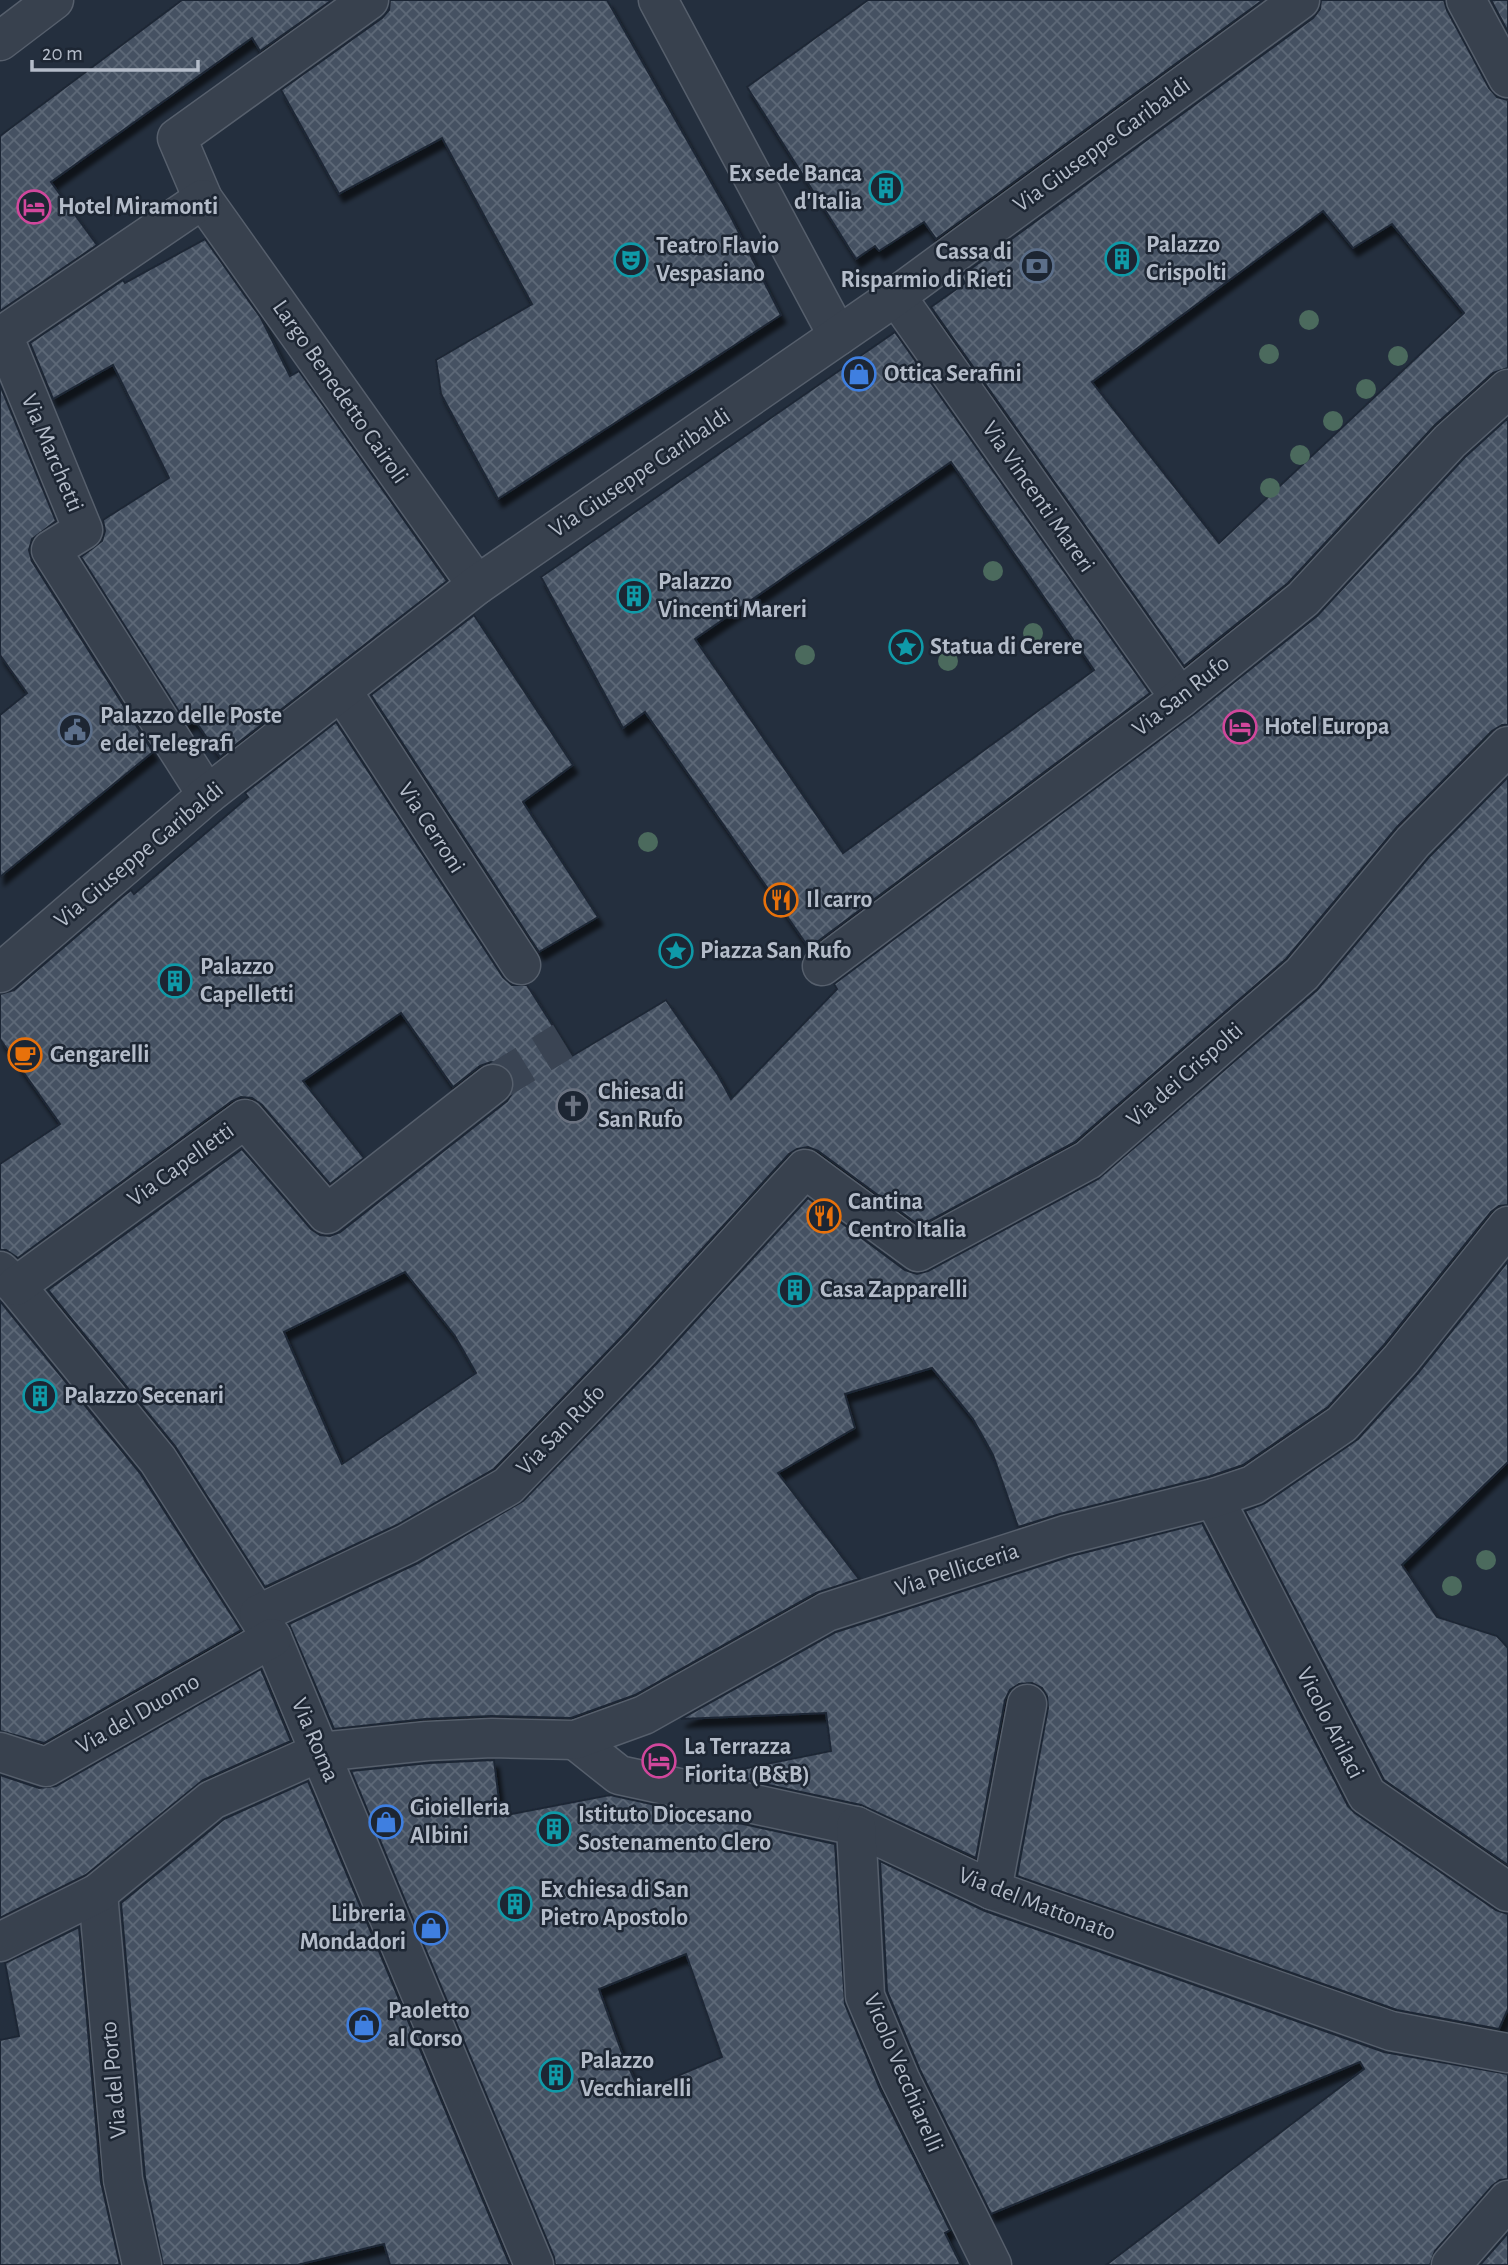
<svg xmlns="http://www.w3.org/2000/svg" width="1508" height="2265" viewBox="0 0 1508 2265" font-family="'Alegreya Sans',sans-serif">
<style>
.building{fill:url(#building-cross-hatch);stroke:#1f2835;stroke-width:2;fill-rule:evenodd;filter:url(#shadow)}
.lines{fill:none;stroke-linecap:round;stroke-linejoin:round}
.minor-tunnel{stroke:#3a4453;stroke-width:38;stroke-dasharray:38 19;stroke-linecap:butt}
.minor-casing{stroke:#565f6c;stroke-width:41}
.minor{stroke:#38414e;stroke-width:38}
.tree{fill:#4b6a5d}
.labels{text-anchor:middle;dominant-baseline:central;stroke-width:5;stroke-linejoin:round;paint-order:stroke}
.street-label{font-size:24px;fill:#b4bcc9;stroke:#1d2633}
.poi-label{font-size:24px;font-weight:bold;fill:#b4bcc9;stroke:#1d2633;text-anchor:start}
</style>
<defs>
<pattern id="building-cross-hatch" width="8" height="8" patternUnits="userSpaceOnUse" patternTransform="scale(1.75)"><rect width="8" height="8" fill="#455162"/><path d="M0 0l8 8M0 8l8-8" fill="none" stroke="#5d6877"/></pattern>
<filter id="shadow"><feDropShadow dx="4.5" dy="8" stdDeviation="2" flood-color="#0009"/></filter>
</defs>
<rect width="100%" height="100%" fill="#242f3e"/>
<g class="building">
<path d="M 182,0 L 332,0 L 260,51 L 252,38 L 51,182 L 97,245 L 0,311 L 0,136 Z"/>
<path d="M 390,0 L 607,0 L 731,217 L 781,315 L 498,499 L 441,394 L 436,360 L 532,304 L 442,138 L 339,194 L 281,90 L 382,18 L 389,10 Z"/>
<path d="M 868,0 L 1263,0 L 936,239 L 924,222 L 879,251 L 875,246 L 856,259 L 747,87 Z"/>
<path d="M 1321,0 L 1444,0 L 1447,10 L 1489,88 L 1497,97 L 1508,100 L 1508,368 L 1493,373 L 1435,425 L 1288,583 L 1184,666 L 931,307 L 965,283 L 961,276 L 1313,18 L 1320,9 ZM 1323,211 L 1353,248 L 1392,224 L 1464,313 L 1219,543 L 1092,382 Z"/>
<path d="M 1491,0 L 1508,0 L 1508,32 Z"/>
<path d="M 205,239 L 261,318 L 290,376 L 299,371 L 447,581 L 220,757 L 194,719 L 187,724 L 81,557 L 102,541 L 105,531 L 103,520 L 169,478 L 113,365 L 53,399 L 30,343 L 123,280 L 125,283 Z"/>
<path d="M 895,332 L 1150,693 L 809,948 L 645,712 L 623,728 L 541,577 ZM 951,462 L 1094,670 L 843,853 L 695,639 Z"/>
<path d="M 0,385 L 56,521 L 32,539 L 29,550 L 32,561 L 153,752 L 0,877 L 0,715 L 27,693 L 0,655 Z"/>
<path d="M 1508,418 L 1508,725 L 1502,725 L 1492,731 L 1397,827 L 1286,959 L 1075,1142 L 920,1226 L 818,1151 L 808,1147 L 797,1149 L 789,1154 L 625,1333 L 494,1469 L 397,1525 L 265,1587 L 175,1446 L 48,1290 L 242,1149 L 311,1229 L 320,1235 L 330,1236 L 340,1232 L 507,1101 L 513,1092 L 514,1080 L 510,1070 L 502,1064 L 491,1062 L 480,1066 L 453,1087 L 401,1013 L 303,1081 L 364,1158 L 330,1184 L 262,1105 L 252,1098 L 241,1097 L 232,1101 L 18,1258 L 6,1250 L 0,1250 L 0,1164 L 60,1124 L 0,1039 L 0,994 L 14,990 L 122,897 L 131,890 L 134,894 L 248,797 L 245,793 L 336,722 L 503,977 L 512,985 L 527,985 L 572,1056 L 666,1000 L 718,1075 L 731,1099 L 837,989 L 834,984 L 1193,715 L 1317,616 L 1465,457 ZM 405,1272 L 455,1336 L 476,1373 L 342,1464 L 284,1332 Z"/>
<path d="M 474,615 L 573,765 L 523,802 L 598,917 L 539,952 L 371,695 Z"/>
<path d="M 1508,777 L 1508,1205 L 1499,1206 L 1491,1212 L 1384,1345 L 1328,1407 L 1243,1465 L 1208,1477 L 1060,1514 L 1018,1527 L 993,1455 L 973,1419 L 932,1368 L 845,1394 L 855,1428 L 778,1473 L 859,1579 L 816,1593 L 635,1695 L 571,1718 L 491,1716 L 425,1719 L 334,1729 L 289,1624 L 418,1563 L 523,1501 L 657,1363 L 808,1198 L 905,1270 L 917,1274 L 928,1271 L 1098,1179 L 1317,990 L 1429,857 Z"/>
<path d="M 1508,1261 L 1508,1462 L 1402,1565 L 1437,1617 L 1497,1636 L 1508,1648 L 1508,1865 L 1384,1780 L 1245,1511 L 1265,1503 L 1358,1439 L 1418,1373 Z"/>
<path d="M 0,1301 L 140,1473 L 241,1630 L 44,1743 L 0,1731 Z"/>
<path d="M 1202,1523 L 1348,1806 L 1355,1813 L 1496,1910 L 1508,1914 L 1508,2009 L 1499,2029 L 1397,2010 L 1017,1876 L 1048,1708 L 1047,1696 L 1042,1688 L 1032,1683 L 1019,1684 L 1010,1690 L 1005,1700 L 976,1858 L 861,1805 L 717,1774 L 831,1751 L 826,1713 L 681,1719 L 836,1632 L 1071,1556 Z"/>
<path d="M 261,1669 L 291,1741 L 203,1780 L 86,1875 L 0,1918 L 0,1775 L 39,1788 L 56,1786 Z"/>
<path d="M 494,1760 L 501,1816 L 610,1795 L 835,1844 L 845,2004 L 880,2089 L 950,2230 L 945,2233 L 961,2265 L 555,2265 L 554,2257 L 351,1771 L 429,1763 ZM 686,1954 L 722,2057 L 640,2092 L 621,2050 L 599,1989 Z"/>
<path d="M 308,1781 L 510,2265 L 390,2265 L 384,2244 L 297,2265 L 163,2265 L 145,2177 L 121,1903 L 224,1819 Z"/>
<path d="M 880,1861 L 985,1911 L 1384,2052 L 1508,2074 L 1508,2179 L 1500,2180 L 1492,2186 L 1435,2251 L 1430,2265 L 1106,2265 L 1364,2069 L 1360,2062 L 991,2214 L 920,2070 L 887,1991 Z"/>
<path d="M 79,1927 L 101,2182 L 120,2265 L 0,2265 L 0,2040 L 19,2036 L 5,1963 Z"/>
<path d="M 1508,2233 L 1508,2265 L 1480,2265 Z"/>
</g>
<g class="lines">
<path class="minor-tunnel" d="M 493,1084 L 563,1041"/>
<defs>
<g id="minor">
<path d="M 369,0 L 177,138 L 203,199 L 477,585"/>
<path d="M 658,0 L 838,336"/>
<path d="M 1466,0 L 1508,78"/>
<path d="M 0,41 L 54,0"/>
<path d="M 203,199 L 3,335 L 83,530 L 51,550 L 207,795"/>
<path d="M 896,296 L 1180,698"/>
<path d="M 342,691 L 521,965"/>
<path d="M 822,966 L 1180,698 L 1303,599 L 1450,441 L 1508,389"/>
<path d="M 0,973 L 207,795 L 477,585 L 896,296 L 1300,0"/>
<path d="M 0,1271 L 16,1286 L 158,1460 L 272,1638 L 534,2265"/>
<path d="M 16,1286 L 245,1119 L 327,1214 L 493,1084"/>
<path d="M 1214,1498 L 1367,1795 L 1508,1892"/>
<path d="M 259,1614 L 407,1544 L 508,1486 L 641,1348 L 805,1169 L 918,1252 L 1088,1160 L 1302,974 L 1413,842 L 1508,746"/>
<path d="M 575,1740 L 619,1775 L 856,1826 L 992,1890 L 1391,2031 L 1508,2053"/>
<path d="M 0,1752 L 46,1767 L 272,1638"/>
<path d="M 856,1826 L 865,1996 L 900,2079 L 992,2265"/>
<path d="M 992,1890 L 1027,1704"/>
<path d="M 98,1893 L 123,2180 L 142,2265"/>
<path d="M 0,1942 L 98,1893 L 212,1800 L 320,1752 L 427,1741 L 492,1738 L 575,1740 L 644,1715 L 827,1612 L 1065,1535 L 1214,1498 L 1253,1485 L 1342,1424 L 1401,1359 L 1508,1226"/>
<path d="M 1451,2265 L 1508,2200"/>
</g>
</defs>
<use href="#minor" class="minor-casing"/>
<use href="#minor" class="minor"/>
</g>
<g class="tree">
<circle cx="1309" cy="320" r="10"/>
<circle cx="1269" cy="354" r="10"/>
<circle cx="1398" cy="356" r="10"/>
<circle cx="1366" cy="389" r="10"/>
<circle cx="1333" cy="421" r="10"/>
<circle cx="1300" cy="455" r="10"/>
<circle cx="1270" cy="488" r="10"/>
<circle cx="993" cy="571" r="10"/>
<circle cx="1033" cy="633" r="10"/>
<circle cx="805" cy="655" r="10"/>
<circle cx="948" cy="661" r="10"/>
<circle cx="648" cy="842" r="10"/>
<circle cx="1486" cy="1560" r="10"/>
<circle cx="1452" cy="1586" r="10"/>
</g>
<defs>
<symbol id="building-ring" viewBox="-11 -11 22 22"><circle r="9.5" fill="#1d2633" stroke="#0f9aa8" stroke-width="1.5"/><path d="M-4-6H4V6H1V3H-1V6H-4ZM-2.5-4.3h1.7v1.8h-1.7ZM.8-4.3h1.7v1.8H.8ZM-2.5-1h1.7V.8h-1.7ZM.8-1h1.7V.8H.8Z" fill="#0f9aa8"/></symbol>
<symbol id="hotel-ring" viewBox="-11 -11 22 22"><circle r="9.5" fill="#1d2633" stroke="#d1479c" stroke-width="1.5"/><path d="M-6-4.5h1.5V1H6V5H4.5V3h-9V5H-6ZM-4 0a1.8 1.8 0 1 1 3.6 0ZM.5 0V-2.5h3Q6-2.5 6 0Z" fill="#d1479c"/></symbol>
<symbol id="theatre-ring" viewBox="-11 -11 22 22"><circle r="9.5" fill="#1d2633" stroke="#0f9aa8" stroke-width="1.5"/><path d="M-5-5.5Q0-4 5-5.5V0Q5 5 0 6Q-5 5-5 0ZM-3.3-2.5H-1v1.5H-3.3ZM1-2.5H3.3v1.5H1ZM-2.8 1Q0 5.5 2.8 1Z" fill="#0f9aa8"/></symbol>
<symbol id="bank-ring" viewBox="-11 -11 22 22"><circle r="9.5" fill="#1d2633" stroke="#5c6f8a" stroke-width="1.5"/><path d="M-6-4H6V4H-6ZM0-2.3a2.3 2.3 0 1 0 0 4.6a2.3 2.3 0 1 0 0-4.6Z" fill="#5c6f8a"/></symbol>
<symbol id="shop-ring" viewBox="-11 -11 22 22"><circle r="9.5" fill="#1d2633" stroke="#3f7fe0" stroke-width="1.5"/><path d="M-5-2.5h2.3a2.7 3.5 0 0 1 5.4 0H5L5.5 6h-11ZM-1.5-2.5h3a1.5 2.3 0 0 0-3 0Z" fill="#3f7fe0"/></symbol>
<symbol id="sight-ring" viewBox="-11 -11 22 22"><circle r="9.5" fill="#1d2633" stroke="#0f9aa8" stroke-width="1.5"/><path d="M0-6L1.8-2.2L6-1.7L2.9 1.2L3.7 5.4L0 3.3L-3.7 5.4L-2.9 1.2L-6-1.7L-1.8-2.2Z" fill="#0f9aa8"/></symbol>
<symbol id="civic-ring" viewBox="-11 -11 22 22"><circle r="9.5" fill="#1d2633" stroke="#5c6f8a" stroke-width="1.5"/><path d="M-.6-6.5H3V-4.5H.6V-3L4-1V1h2V6H-6V1h2V-1L-.6-3ZM-1.2 2.5V6h2.4V2.5Z" fill="#5c6f8a"/></symbol>
<symbol id="restaurant-ring" viewBox="-11 -11 22 22"><circle r="9.5" fill="#1d2633" stroke="#e8710a" stroke-width="1.5"/><path d="M-5-6h1v4h1v-4h1v4h1v-4h1v5L-1.5 .5V6h-2V.5L-5-1ZM5-6V6H3V1.5H1.5Q1.5-4 5-6Z" fill="#e8710a"/></symbol>
<symbol id="cafe-ring" viewBox="-11 -11 22 22"><circle r="9.5" fill="#1d2633" stroke="#e8710a" stroke-width="1.5"/><path d="M-5.5-4.5H6V0H3Q3 3.5 0 3.5H-2.5Q-5.5 3.5-5.5 0ZM3-3.2v2h1.7v-2ZM-6 4.5H4V6H-6Z" fill="#e8710a"/></symbol>
<symbol id="church-ring" viewBox="-11 -11 22 22"><circle r="9.5" fill="#1d2633" stroke="#6b7280" stroke-width="1.5"/><path d="M-1.2-6h2.4v3.5h3.3v2.4h-3.3V6h-2.4V-.1h-3.3v-2.4h3.3Z" fill="#6b7280"/></symbol>
</defs>
<g fill-rule="evenodd">
<use href="#building-ring" x="867" y="169" width="38" height="38"/>
<use href="#hotel-ring" x="15" y="188" width="38" height="38"/>
<use href="#building-ring" x="1103" y="240" width="38" height="38"/>
<use href="#theatre-ring" x="612" y="241" width="38" height="38"/>
<use href="#bank-ring" x="1018" y="247" width="38" height="38"/>
<use href="#shop-ring" x="840" y="355" width="38" height="38"/>
<use href="#building-ring" x="615" y="577" width="38" height="38"/>
<use href="#sight-ring" x="887" y="628" width="38" height="38"/>
<use href="#hotel-ring" x="1221" y="708" width="38" height="38"/>
<use href="#civic-ring" x="56" y="711" width="38" height="38"/>
<use href="#restaurant-ring" x="762" y="881" width="38" height="38"/>
<use href="#sight-ring" x="657" y="932" width="38" height="38"/>
<use href="#building-ring" x="156" y="962" width="38" height="38"/>
<use href="#cafe-ring" x="6" y="1036" width="38" height="38"/>
<use href="#church-ring" x="554" y="1087" width="38" height="38"/>
<use href="#restaurant-ring" x="805" y="1197" width="38" height="38"/>
<use href="#building-ring" x="776" y="1271" width="38" height="38"/>
<use href="#building-ring" x="21" y="1377" width="38" height="38"/>
<use href="#hotel-ring" x="640" y="1742" width="38" height="38"/>
<use href="#shop-ring" x="367" y="1803" width="38" height="38"/>
<use href="#building-ring" x="535" y="1810" width="38" height="38"/>
<use href="#building-ring" x="496" y="1885" width="38" height="38"/>
<use href="#shop-ring" x="412" y="1909" width="38" height="38"/>
<use href="#shop-ring" x="345" y="2006" width="38" height="38"/>
<use href="#building-ring" x="537" y="2056" width="38" height="38"/>
</g>
<g class="labels">
<g class="street-label">
<text transform="translate(1102 145) rotate(-36)">Via Giuseppe Garibaldi</text>
<text transform="translate(340 392) rotate(55)">Largo Benedetto Cairoli</text>
<text transform="translate(52 453) rotate(67)">Via Marchetti</text>
<text transform="translate(640 473) rotate(-34)">Via Giuseppe Garibaldi</text>
<text transform="translate(1038 497) rotate(55)">Via Vincenti Mareri</text>
<text transform="translate(1181 696) rotate(-38)">Via San Rufo</text>
<text transform="translate(431 828) rotate(57)">Via Cerroni</text>
<text transform="translate(139 855) rotate(-40)">Via Giuseppe Garibaldi</text>
<text transform="translate(1185 1075) rotate(-41)">Via dei Crispolti</text>
<text transform="translate(181 1165) rotate(-36)">Via Capelletti</text>
<text transform="translate(561 1430) rotate(-46)">Via San Rufo</text>
<text transform="translate(957 1570) rotate(-18)">Via Pellicceria</text>
<text transform="translate(138 1714) rotate(-30)">Via del Duomo</text>
<text transform="translate(1330 1723) rotate(63)">Vicolo Arilaci</text>
<text transform="translate(315 1740) rotate(67)">Via Roma</text>
<text transform="translate(1037 1904) rotate(21)">Via del Mattonato</text>
<text transform="translate(903 2073) rotate(67)">Vicolo Vecchiarelli</text>
<text transform="translate(114 2080) rotate(-95)">Via del Porto</text>
</g>
<g class="poi-label">
<text x="862" y="174" text-anchor="end">Ex sede Banca<tspan x="862" dy="28">d'Italia</tspan></text>
<text x="58" y="207">Hotel Miramonti</text>
<text x="1146" y="245">Palazzo<tspan x="1146" dy="28">Crispolti</tspan></text>
<text x="656" y="246">Teatro Flavio<tspan x="656" dy="28">Vespasiano</tspan></text>
<text x="1012" y="252" text-anchor="end">Cassa di<tspan x="1012" dy="28">Risparmio di Rieti</tspan></text>
<text x="884" y="374">Ottica Serafini</text>
<text x="658" y="582">Palazzo<tspan x="658" dy="28">Vincenti Mareri</tspan></text>
<text x="930" y="647">Statua di Cerere</text>
<text x="100" y="716">Palazzo delle Poste<tspan x="100" dy="28">e dei Telegrafi</tspan></text>
<text x="1264" y="727">Hotel Europa</text>
<text x="806" y="900">Il carro</text>
<text x="700" y="951">Piazza San Rufo</text>
<text x="200" y="967">Palazzo<tspan x="200" dy="28">Capelletti</tspan></text>
<text x="50" y="1055">Gengarelli</text>
<text x="598" y="1092">Chiesa di<tspan x="598" dy="28">San Rufo</tspan></text>
<text x="848" y="1202">Cantina<tspan x="848" dy="28">Centro Italia</tspan></text>
<text x="820" y="1290">Casa Zapparelli</text>
<text x="64" y="1396">Palazzo Secenari</text>
<text x="684" y="1747">La Terrazza<tspan x="684" dy="28">Fiorita (B&amp;B)</tspan></text>
<text x="410" y="1808">Gioielleria<tspan x="410" dy="28">Albini</tspan></text>
<text x="578" y="1815">Istituto Diocesano<tspan x="578" dy="28">Sostenamento Clero</tspan></text>
<text x="540" y="1890">Ex chiesa di San<tspan x="540" dy="28">Pietro Apostolo</tspan></text>
<text x="406" y="1914" text-anchor="end">Libreria<tspan x="406" dy="28">Mondadori</tspan></text>
<text x="388" y="2011">Paoletto<tspan x="388" dy="28">al Corso</tspan></text>
<text x="580" y="2061">Palazzo<tspan x="580" dy="28">Vecchiarelli</tspan></text>
</g>
</g>
<path d="M32 60v10h166v-10" fill="none" stroke="#b4bcc9" stroke-width="3.5"/>
<text x="42" y="60" font-size="21" fill="#b4bcc9" stroke="#1d2633" stroke-width="5" paint-order="stroke">20 m</text>
</svg>
